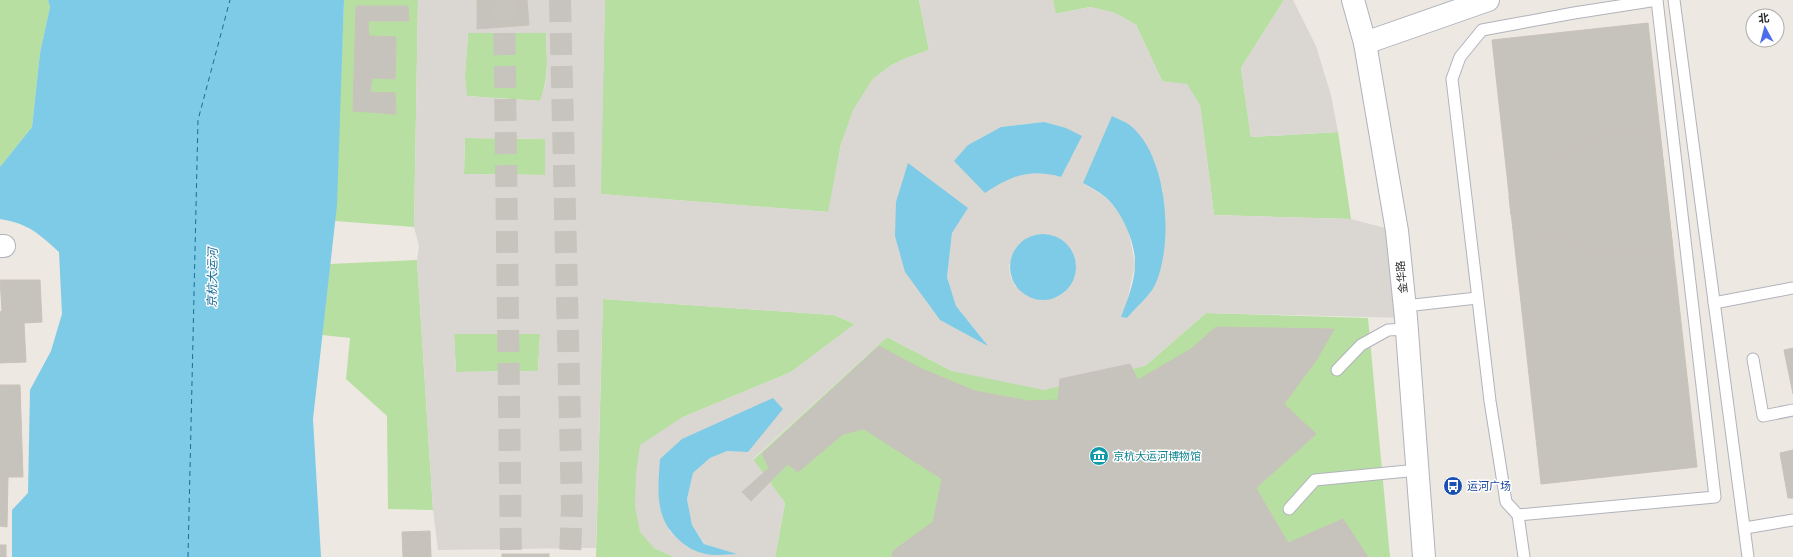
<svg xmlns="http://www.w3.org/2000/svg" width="1793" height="557" viewBox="0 0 1793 557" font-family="'Source Sans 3','Noto Sans SC',sans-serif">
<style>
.green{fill:#b7dfa2}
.plaza{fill:#dad7d3;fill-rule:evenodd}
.water{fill:#7dcbe6}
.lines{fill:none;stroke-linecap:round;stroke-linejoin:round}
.ferry{stroke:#186c96;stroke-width:1;stroke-dasharray:5 4;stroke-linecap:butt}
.building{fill:#c6c2bc;stroke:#c9c3ba}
.secondary-tunnel{stroke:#c7c3bd;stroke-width:22;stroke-dasharray:22 11;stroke-linecap:butt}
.lane-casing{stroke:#b1b3bc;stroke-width:13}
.street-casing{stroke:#b1b3bc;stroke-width:24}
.lane{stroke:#fff;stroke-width:11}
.street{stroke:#fff;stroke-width:22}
.labels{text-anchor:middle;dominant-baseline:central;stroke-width:3;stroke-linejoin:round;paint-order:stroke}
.street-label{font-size:11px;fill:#2d2d2d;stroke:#fff}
.culture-label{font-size:11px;fill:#0d838f;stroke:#fff;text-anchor:start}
.transit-label{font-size:11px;fill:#164399;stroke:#fff;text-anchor:start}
.water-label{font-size:12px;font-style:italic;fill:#186c96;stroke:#fff}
</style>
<rect width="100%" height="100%" fill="#ede8e1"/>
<g class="green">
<path d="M 0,0 L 48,0 L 50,7 L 40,53 L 32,127 L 0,167 Z"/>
<path d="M 344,0 L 418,0 L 414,227 L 335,221 Z"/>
<path d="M 605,0 L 919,0 L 929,50 L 904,59 L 890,66 L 872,80 L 841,144 L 829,212 L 600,194 Z"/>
<path d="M 1053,0 L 1284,0 L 1241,68 L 1251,137 L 1338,132 L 1351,219 L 1214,215 L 1200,105 L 1162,81 L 1136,25 L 1115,13 L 1090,7 L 1055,14 Z"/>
<path d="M 468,33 L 546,33 C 547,57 549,78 540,101 L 466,96 L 465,75 Z"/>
<path d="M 465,138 L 545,139 L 546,175 L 464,174 Z"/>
<path d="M 417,260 L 433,510 L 388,509 L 387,416 L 346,379 L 350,338 L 322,335 L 330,264 Z"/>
<path d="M 603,299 L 834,315 L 855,324 L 791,372 L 681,418 L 654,548 L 674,557 L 596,557 Z"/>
<path d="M 1206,313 L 1368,318 L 1390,557 L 775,557 L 785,503 L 753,460 L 887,337 L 952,371 L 1145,366 Z"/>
<path d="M 454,334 L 540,334 L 538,371 L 456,372 Z"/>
</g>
<g class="plaza">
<path d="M 418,0 L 605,0 L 601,194 L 828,212 L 841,144 L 853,110 L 872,80 L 890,66 L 904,59 L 929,50 L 919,0 L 1053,0 L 1056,14 L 1090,7 L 1115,13 L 1136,25 L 1162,81 L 1187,84 L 1200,105 L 1214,215 L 1351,219 L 1397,231 L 1406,318 L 1206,313 L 1145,366 L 1044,390 L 952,371 L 887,337 L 753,459 L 785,503 L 775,557 L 674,557 L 654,548 L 640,532 L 635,506 L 636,473 L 640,445 L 681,418 L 791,372 L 855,324 L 834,315 L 603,299 L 596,548 L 438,550 L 433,510 L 417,260 L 419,246 L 414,227 ZM 468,33 L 546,33 L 547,68 L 545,86 L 540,101 L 467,96 L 465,75 ZM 1044,122 L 1061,177 L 1046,173 L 1029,173 L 1006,179 L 968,145 L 1001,127 ZM 465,138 L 545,139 L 545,175 L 464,174 ZM 1142,139 L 1154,160 L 1163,191 L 1127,318 L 1121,317 L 1127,302 L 1135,264 L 1128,228 L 1116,208 L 1105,197 L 1083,183 ZM 968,208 L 952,233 L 947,277 L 956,306 L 987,345 L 940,320 L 905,272 ZM 1009,264 L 1072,283 L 1065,292 L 1056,298 L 1015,286 L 1010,275 ZM 454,334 L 540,334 L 538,371 L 456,372 ZM 682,439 L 748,452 L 727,451 L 710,458 L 693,473 L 687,499 L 692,525 L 705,544 L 736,554 L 707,554 L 687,547 L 669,531 Z"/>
<path d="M 1284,0 L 1293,0 L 1316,46 L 1331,95 L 1338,132 L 1251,137 L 1241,68 Z"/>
</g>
<g class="water">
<path d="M 48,0 L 344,0 L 337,205 L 313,419 L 321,557 L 12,557 L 12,510 L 28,493 L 30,390 L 51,351 L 62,314 L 59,252 C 38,233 29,224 0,219 L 0,167 L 32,127 L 40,53 L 50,7 Z"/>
<path d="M 1112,116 C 1118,119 1126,122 1131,126 C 1168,157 1174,244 1155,285 C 1149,297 1135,308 1127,318 L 1121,317 C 1127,301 1135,282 1135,264 C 1136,243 1121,209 1104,196 C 1098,191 1090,187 1083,183 Z"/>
<path d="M 1044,122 L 1066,128 L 1082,136 L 1061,177 C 1030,168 1011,176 985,193 L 954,161 L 968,145 L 1001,127 Z"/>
<path d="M 908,163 L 968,208 L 952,233 L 947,277 L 956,306 L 988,346 L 940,320 L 905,272 L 895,236 L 896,202 Z"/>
<circle cx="1043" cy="267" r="33"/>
<path d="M 773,398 L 783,409 L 748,452 L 727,451 L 710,458 L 693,473 L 687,499 L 692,525 L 704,544 L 737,554 C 728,554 716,556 706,554 C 696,552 686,547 679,540 C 654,518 658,490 660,459 L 682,439 Z"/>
</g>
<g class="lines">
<path class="ferry" d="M 188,557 L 198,120 L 230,0"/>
</g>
<g class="building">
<path d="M 477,0 L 527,0 L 529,25 L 477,29 Z"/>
<path d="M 356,6 L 408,6 L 409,21 L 368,21 L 369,36 L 396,37 L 395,79 L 372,78 L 370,92 L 395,93 L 396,114 L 353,111 Z"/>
<path d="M 1648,23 L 1697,467 L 1541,484 L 1492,40 Z"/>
<path d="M 1659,125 L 1673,250 L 1649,252 L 1603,252 L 1545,234 L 1511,215 L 1509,197 L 1517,182 L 1547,158 L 1599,136 Z"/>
<path d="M 0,280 L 40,280 L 42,322 L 24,323 L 26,362 L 0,363 L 0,312 L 2,311 Z"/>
<path d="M 1216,327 L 1334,329 L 1317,359 L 1284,404 L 1316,434 L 1256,488 L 1288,543 L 1343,519 L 1368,557 L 892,557 L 893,551 L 933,522 L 942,479 L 864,429 L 920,368 L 975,391 L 1029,401 L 1058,400 L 1060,379 L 1130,364 L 1138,380 L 1191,349 Z"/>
<path d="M 879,346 L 920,368 L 864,429 L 843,434 L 798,472 L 788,464 L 751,501 L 742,492 L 769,468 L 762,454 Z"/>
<path d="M 1793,348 L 1793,394 L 1784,350 Z"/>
<path d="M 0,385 L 20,385 L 23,477 L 0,477 Z"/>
<path d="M 1793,450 L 1793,498 L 1788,498 L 1780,453 Z"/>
<path d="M 0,477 L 8,477 L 7,527 L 0,526 Z"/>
<path d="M 430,531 L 431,557 L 403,557 L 402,532 Z"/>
<rect x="0" y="545" width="6" height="12"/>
<rect x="502" y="554" width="47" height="3"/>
</g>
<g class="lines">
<g class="secondary-tunnel">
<path d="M 504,0 L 511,557"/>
<path d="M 560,0 L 572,507 L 570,557"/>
</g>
<defs>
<g id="lane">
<path d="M 1657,0 L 1715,497 L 1518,515 L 1506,502 L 1490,401 L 1452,79 L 1460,57 L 1482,30 L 1574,13 Z"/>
<path d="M 1674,0 L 1748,557"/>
<path d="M 1714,303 L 1793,288"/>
<path d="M 1405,306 L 1477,298"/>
<path d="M 1753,359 L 1763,416 L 1793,410"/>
<path d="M 1337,370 L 1361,345 L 1388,330 L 1407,329"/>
<path d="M 1289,509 L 1315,480 L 1418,470"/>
<path d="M 1518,515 L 1524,557"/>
<path d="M 1745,528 L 1793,520"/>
</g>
<g id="street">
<path d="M 1353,0 L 1365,43 L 1397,231 L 1406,318 L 1424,557"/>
<path d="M 1365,43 L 1488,0"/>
<path d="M 0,246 L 4,246"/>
</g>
</defs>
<use href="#lane" class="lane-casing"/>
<use href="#street" class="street-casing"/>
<use href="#lane" class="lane"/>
<use href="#street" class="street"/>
</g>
<defs>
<symbol id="museum-disc" viewBox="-11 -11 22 22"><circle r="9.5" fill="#0f9aa8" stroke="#fff"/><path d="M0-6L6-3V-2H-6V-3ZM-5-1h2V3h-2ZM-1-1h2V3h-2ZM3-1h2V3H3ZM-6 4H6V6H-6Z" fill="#fff"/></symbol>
<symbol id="bus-disc" viewBox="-11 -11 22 22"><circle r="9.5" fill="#1a4fb4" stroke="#fff"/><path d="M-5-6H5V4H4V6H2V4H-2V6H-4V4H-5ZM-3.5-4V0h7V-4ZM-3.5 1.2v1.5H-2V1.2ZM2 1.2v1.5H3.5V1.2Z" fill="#fff"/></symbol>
</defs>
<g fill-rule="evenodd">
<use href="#museum-disc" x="1088" y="445" width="22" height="22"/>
<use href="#bus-disc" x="1442" y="475" width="22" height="22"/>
</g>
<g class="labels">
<g class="street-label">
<text transform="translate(1402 277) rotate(-96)">金华路</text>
</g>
<g class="culture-label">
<text x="1113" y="456">京杭大运河博物馆</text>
</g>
<g class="transit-label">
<text x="1467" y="486">运河广场</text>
</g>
<g class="water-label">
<text transform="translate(213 278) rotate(-89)">京杭大运河</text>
</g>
</g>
<g transform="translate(1765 28) rotate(353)"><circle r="19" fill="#ffffff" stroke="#ababab"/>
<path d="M0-3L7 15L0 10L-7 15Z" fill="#4e6ded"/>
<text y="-6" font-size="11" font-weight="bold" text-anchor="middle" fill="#2d2d2d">北</text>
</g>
</svg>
